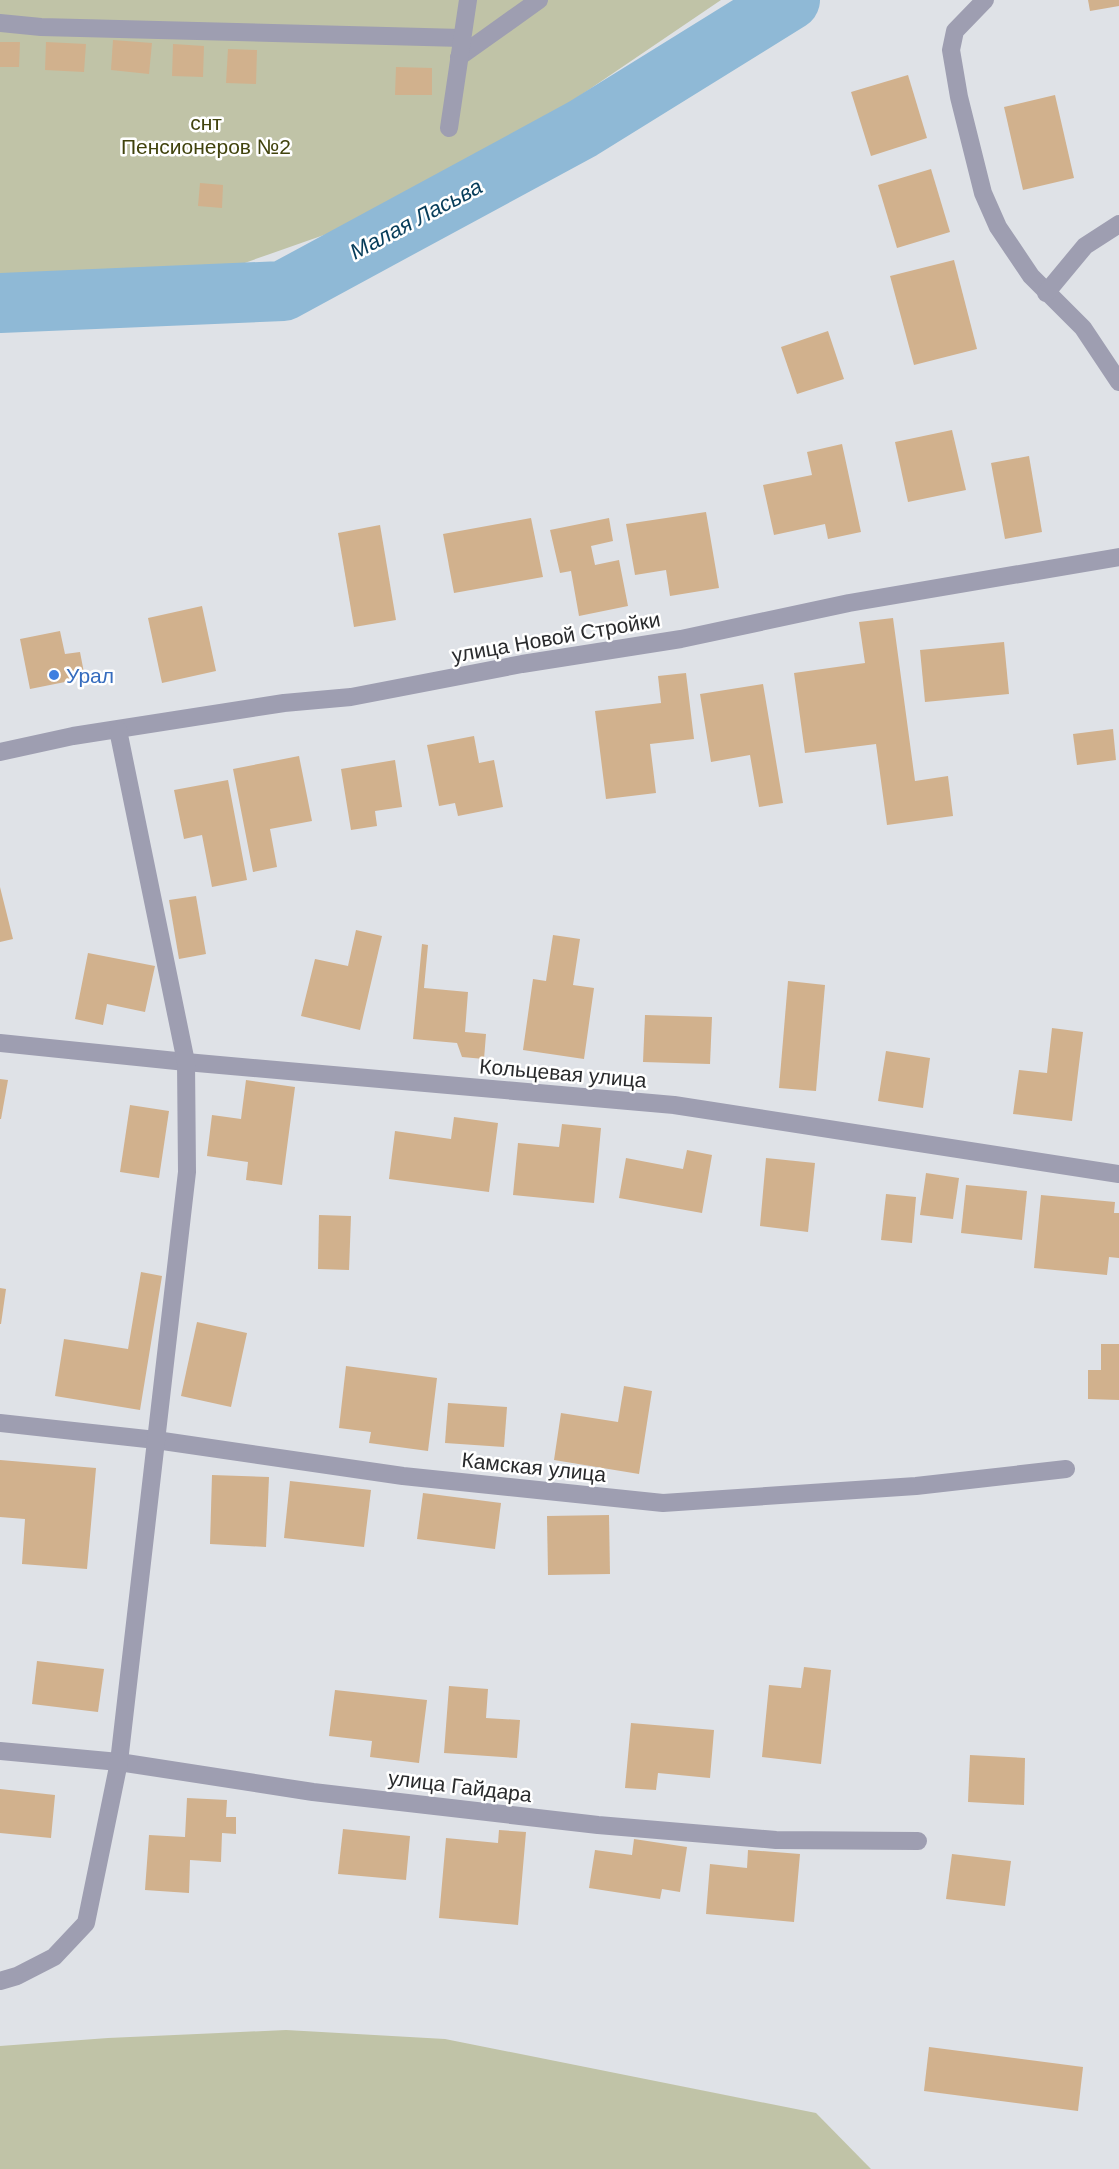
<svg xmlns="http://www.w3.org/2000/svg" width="1119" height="2169" viewBox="0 0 1119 2169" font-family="Helvetica,sans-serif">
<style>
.green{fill:#c0c3a7}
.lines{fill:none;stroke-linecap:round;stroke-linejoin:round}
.river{stroke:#8fb9d6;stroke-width:60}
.building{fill:#d1b18d}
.minor{stroke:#9e9eb1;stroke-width:18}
.shop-dot{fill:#3f7fe0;stroke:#fff;stroke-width:2}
.labels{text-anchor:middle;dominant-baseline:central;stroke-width:5;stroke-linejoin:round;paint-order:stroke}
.park-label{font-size:21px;fill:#41430d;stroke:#fff}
.street-label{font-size:21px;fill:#292a2c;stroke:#fff}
.shop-label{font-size:21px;fill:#366cbe;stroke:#fff;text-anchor:start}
.water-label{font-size:22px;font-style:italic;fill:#073d5a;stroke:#fff}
</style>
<rect width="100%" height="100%" fill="#dfe2e7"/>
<g class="green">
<path d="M 0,0 L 721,0 L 429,198 L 216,273 L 194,269 L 182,287 L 129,287 L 0,276 Z"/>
<path d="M 286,2030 L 445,2039 L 816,2113 L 871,2169 L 0,2169 L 0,2046 L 108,2038 Z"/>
</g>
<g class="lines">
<path class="river" d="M 0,303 L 283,291 L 582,129 L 790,0"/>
</g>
<g class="building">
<path d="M 1088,0 L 1119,0 L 1119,6 L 1090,11 Z"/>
<path d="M 113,40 L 152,43 L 149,74 L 111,70 Z"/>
<path d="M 0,42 L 20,42 L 19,67 L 0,67 Z"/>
<path d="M 46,42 L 86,44 L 84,72 L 45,70 Z"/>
<path d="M 173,44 L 204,46 L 203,77 L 172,76 Z"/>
<path d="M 228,49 L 257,50 L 256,84 L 226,83 Z"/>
<path d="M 396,67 L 432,68 L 432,95 L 395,95 Z"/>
<path d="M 908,75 L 927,138 L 871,156 L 851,92 Z"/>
<path d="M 1055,95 L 1074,178 L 1023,190 L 1004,107 Z"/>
<path d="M 931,169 L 950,232 L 897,248 L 878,185 Z"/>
<path d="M 200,183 L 223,185 L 222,208 L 198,206 Z"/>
<path d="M 954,260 L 977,349 L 914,365 L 890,276 Z"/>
<path d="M 828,331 L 844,379 L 797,394 L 781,347 Z"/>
<path d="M 952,430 L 966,490 L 908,502 L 895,442 Z"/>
<path d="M 842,444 L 861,532 L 828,539 L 825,524 L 774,535 L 763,485 L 812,475 L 807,452 Z"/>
<path d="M 1029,456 L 1042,532 L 1005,539 L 991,463 Z"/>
<path d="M 706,512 L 719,588 L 670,596 L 666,570 L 635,575 L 626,524 Z"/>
<path d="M 531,518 L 543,577 L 454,593 L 443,534 Z"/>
<path d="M 609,518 L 613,541 L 591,546 L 595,565 L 619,560 L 628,606 L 579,616 L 571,571 L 560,573 L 550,530 Z"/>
<path d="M 380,525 L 396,620 L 354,627 L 338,533 Z"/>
<path d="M 202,606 L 216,671 L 162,683 L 148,618 Z"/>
<path d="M 893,618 L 915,781 L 948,776 L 953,816 L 887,825 L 876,744 L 805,753 L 794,673 L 865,663 L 859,622 Z"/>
<path d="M 60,631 L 65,654 L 80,652 L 85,678 L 30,689 L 20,639 Z"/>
<path d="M 1004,642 L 1009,694 L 925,702 L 920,650 Z"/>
<path d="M 686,673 L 694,739 L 650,744 L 656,793 L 606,799 L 595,711 L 661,703 L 658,676 Z"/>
<path d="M 763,684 L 783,803 L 759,807 L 750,755 L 711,762 L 700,694 Z"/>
<path d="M 1113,729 L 1116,760 L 1077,765 L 1073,734 Z"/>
<path d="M 474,736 L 479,763 L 494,760 L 503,807 L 458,816 L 455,803 L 439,806 L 427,745 Z"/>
<path d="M 299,756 L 312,821 L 270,829 L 277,867 L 253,872 L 233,769 Z"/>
<path d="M 395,760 L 402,807 L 375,811 L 377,826 L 351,830 L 341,769 Z"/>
<path d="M 228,780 L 247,880 L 212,887 L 202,835 L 184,839 L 174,790 Z"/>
<path d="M 0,887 L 13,939 L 0,942 Z"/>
<path d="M 196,896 L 206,954 L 179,959 L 169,900 Z"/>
<path d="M 356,930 L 382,936 L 360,1030 L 301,1016 L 315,959 L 348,966 Z"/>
<path d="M 553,935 L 580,939 L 573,985 L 594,988 L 584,1059 L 523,1050 L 533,979 L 546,981 Z"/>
<path d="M 422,944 L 428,945 L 424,988 L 468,992 L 465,1032 L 486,1034 L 484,1059 L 462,1057 L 457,1043 L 413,1039 Z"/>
<path d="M 88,953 L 155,966 L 145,1012 L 107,1004 L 103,1025 L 75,1019 Z"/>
<path d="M 788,981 L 825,985 L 816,1091 L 779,1088 Z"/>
<path d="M 645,1015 L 712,1017 L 710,1064 L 643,1062 Z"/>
<path d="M 1052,1028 L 1083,1032 L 1072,1121 L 1013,1114 L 1019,1070 L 1047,1073 Z"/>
<path d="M 886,1051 L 930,1058 L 923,1108 L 878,1101 Z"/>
<path d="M 0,1079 L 8,1080 L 1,1119 L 0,1119 Z"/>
<path d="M 246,1080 L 295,1087 L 282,1185 L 246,1180 L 248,1162 L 207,1156 L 212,1115 L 241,1119 Z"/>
<path d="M 130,1105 L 169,1111 L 159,1178 L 120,1172 Z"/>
<path d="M 454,1117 L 498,1123 L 489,1192 L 389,1179 L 395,1131 L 451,1139 Z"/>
<path d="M 562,1124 L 601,1128 L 594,1203 L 513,1195 L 518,1143 L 559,1147 Z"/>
<path d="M 687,1150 L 712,1155 L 702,1213 L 619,1198 L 626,1158 L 683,1169 Z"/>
<path d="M 766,1158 L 815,1163 L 808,1232 L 760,1226 Z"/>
<path d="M 926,1173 L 959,1178 L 953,1219 L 920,1215 Z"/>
<path d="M 966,1185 L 1027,1191 L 1022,1240 L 961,1233 Z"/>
<path d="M 886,1194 L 916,1197 L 912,1243 L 881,1240 Z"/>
<path d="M 1041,1195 L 1115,1202 L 1114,1213 L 1119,1213 L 1119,1258 L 1109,1257 L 1107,1275 L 1034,1268 Z"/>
<path d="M 319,1215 L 351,1216 L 349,1270 L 318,1269 Z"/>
<path d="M 141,1272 L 162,1276 L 140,1410 L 55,1396 L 64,1339 L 128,1349 Z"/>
<path d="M 0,1288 L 6,1289 L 1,1324 L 0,1324 Z"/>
<path d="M 197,1322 L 247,1333 L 231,1407 L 181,1396 Z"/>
<path d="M 1101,1344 L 1119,1344 L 1119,1400 L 1088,1399 L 1088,1370 L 1101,1370 Z"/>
<path d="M 346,1366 L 437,1378 L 428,1451 L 369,1443 L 371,1432 L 339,1428 Z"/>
<path d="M 624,1386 L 652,1391 L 639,1474 L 554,1460 L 561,1413 L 618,1422 Z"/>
<path d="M 448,1403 L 507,1407 L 504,1447 L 445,1443 Z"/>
<path d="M 0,1460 L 96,1468 L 87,1569 L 22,1564 L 25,1519 L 0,1517 Z"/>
<path d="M 212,1475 L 269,1477 L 266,1547 L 210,1544 Z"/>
<path d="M 290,1481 L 371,1490 L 364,1547 L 284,1538 Z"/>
<path d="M 423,1493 L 501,1503 L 495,1549 L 417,1539 Z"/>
<path d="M 609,1515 L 610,1574 L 548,1575 L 547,1516 Z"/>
<path d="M 37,1661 L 104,1669 L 98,1712 L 32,1704 Z"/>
<path d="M 804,1667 L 831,1670 L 821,1764 L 762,1757 L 769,1685 L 801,1688 Z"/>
<path d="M 449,1686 L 488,1689 L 486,1718 L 520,1720 L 517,1758 L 444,1753 Z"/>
<path d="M 335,1690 L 427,1700 L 419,1763 L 370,1757 L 372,1741 L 329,1736 Z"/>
<path d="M 631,1723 L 714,1730 L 710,1778 L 658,1773 L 656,1790 L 625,1788 Z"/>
<path d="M 970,1755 L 1025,1758 L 1024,1805 L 968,1802 Z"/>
<path d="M 0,1789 L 55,1795 L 51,1838 L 0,1833 Z"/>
<path d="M 187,1798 L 227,1800 L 226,1817 L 236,1817 L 236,1834 L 222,1833 L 221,1862 L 190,1860 L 189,1893 L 145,1890 L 149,1835 L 185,1837 Z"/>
<path d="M 343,1829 L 410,1836 L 406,1880 L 338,1874 Z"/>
<path d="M 499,1830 L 526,1832 L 518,1925 L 439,1918 L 446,1838 L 498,1843 Z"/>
<path d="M 634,1839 L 687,1847 L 680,1892 L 662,1889 L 660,1899 L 589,1888 L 595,1850 L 632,1855 Z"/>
<path d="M 748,1850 L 800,1854 L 794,1922 L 706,1914 L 710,1864 L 747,1868 Z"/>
<path d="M 952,1854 L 1011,1861 L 1005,1906 L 946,1899 Z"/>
<path d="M 929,2047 L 1083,2067 L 1078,2111 L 924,2091 Z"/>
</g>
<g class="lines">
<g class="minor">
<path d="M 985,0 L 955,31 L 951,50 L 959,97 L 983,193 L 998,227 L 1031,276 L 1083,328 L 1119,382"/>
<path d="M 0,23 L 41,27 L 462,38"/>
<path d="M 459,57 L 539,0"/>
<path d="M 449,128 L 468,0"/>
<path d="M 1046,293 L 1085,246 L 1119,224"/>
<path d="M 0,752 L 73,736 L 284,703 L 351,697 L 522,664 L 681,639 L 849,603 L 1119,557"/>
<path d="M 0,1043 L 186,1062 L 674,1105 L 1119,1174"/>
<path d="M 0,1423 L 156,1440 L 403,1476 L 663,1503 L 916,1486 L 1066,1469"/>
<path d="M 0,1751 L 119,1762 L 313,1792 L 598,1825 L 776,1840 L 918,1841"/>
<path d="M 0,1981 L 17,1976 L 54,1957 L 86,1923 L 119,1762 L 187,1172 L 186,1062 L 118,730"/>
</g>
</g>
<circle class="shop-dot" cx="54" cy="675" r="6"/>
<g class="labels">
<g class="park-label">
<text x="206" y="122">снт<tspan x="206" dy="24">Пенсионеров №2</tspan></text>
</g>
<g class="street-label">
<text transform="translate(556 637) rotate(-10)">улица Новой Стройки</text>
<text transform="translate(563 1073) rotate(5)">Кольцевая улица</text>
<text transform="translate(534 1467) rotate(6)">Камская улица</text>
<text transform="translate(460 1786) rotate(7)">улица Гайдара</text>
</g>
<g class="shop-label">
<text x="66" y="675">Урал</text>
</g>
<g class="water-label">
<text transform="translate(416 219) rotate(-28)">Малая Ласьва</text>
</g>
</g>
</svg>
